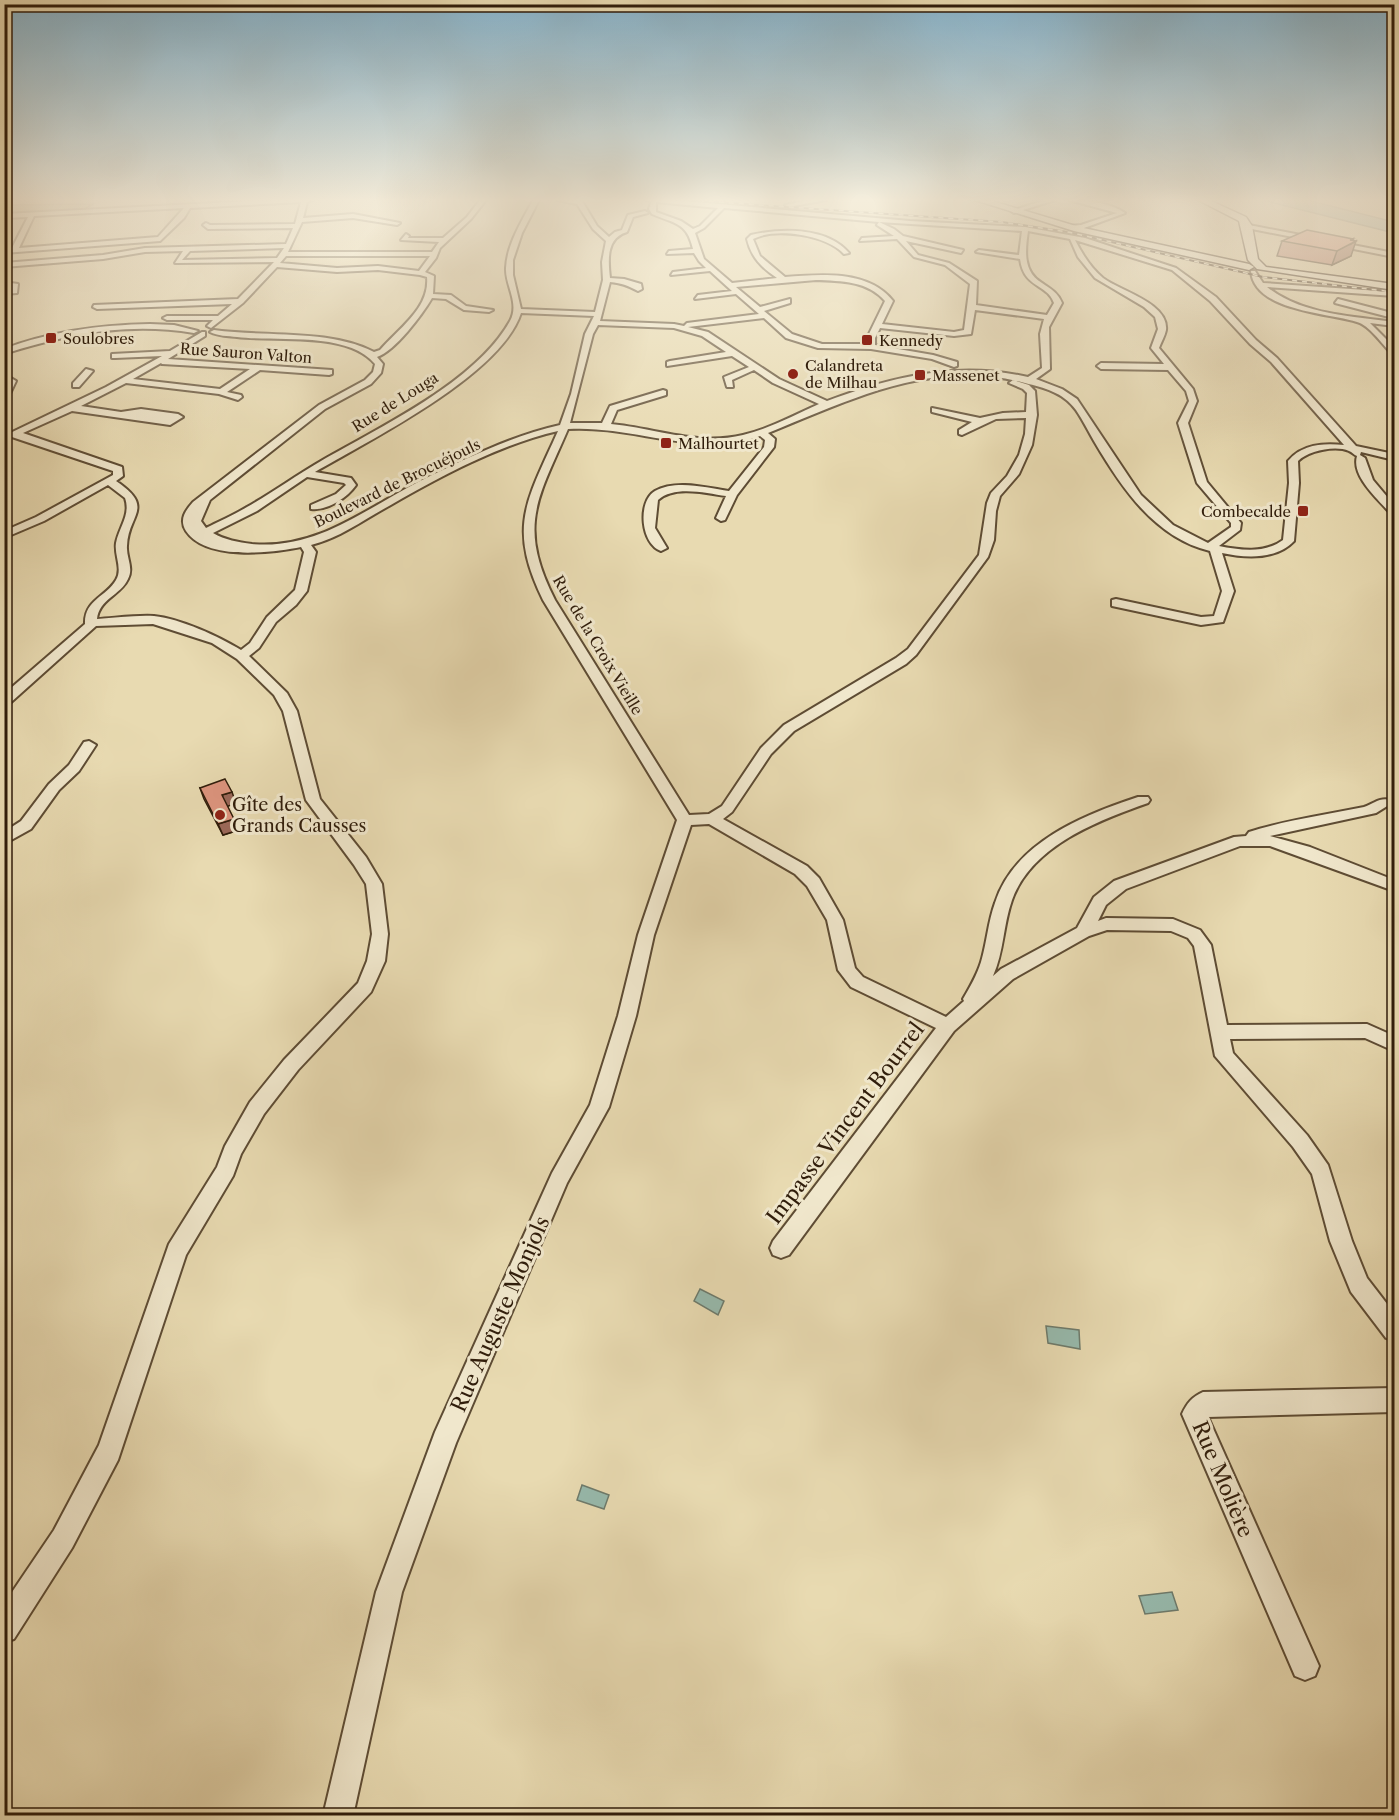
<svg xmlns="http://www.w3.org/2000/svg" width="1399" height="1820" viewBox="0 0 1399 1820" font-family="'Libre Caslon Text',serif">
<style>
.green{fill:#b8bf8a;stroke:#746e4a;stroke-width:1.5}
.water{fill:#97baad;stroke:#6e7b6c;stroke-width:1.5}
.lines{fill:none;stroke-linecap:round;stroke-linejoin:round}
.street-casing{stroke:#5e4c34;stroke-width:4}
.secondary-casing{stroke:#301d0b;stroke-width:3}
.street{fill:#f0e7cc;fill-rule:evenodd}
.secondary{fill:#f0e7cc;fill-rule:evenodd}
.rail-casing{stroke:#301d0b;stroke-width:2}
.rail{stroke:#f0e7cc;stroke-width:1.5;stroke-dasharray:5;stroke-linecap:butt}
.wall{fill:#bf806d;stroke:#301d0b;stroke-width:1.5}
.shaded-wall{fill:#9b6859;stroke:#301d0b;stroke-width:1.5}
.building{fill:#de957f;stroke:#301d0b;stroke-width:1.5}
.poi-dot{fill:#8f2418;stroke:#f0e7cc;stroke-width:2}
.labels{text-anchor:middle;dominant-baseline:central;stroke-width:6;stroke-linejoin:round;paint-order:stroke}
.far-poi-label{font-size:15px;fill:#301d0b;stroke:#f0e7cc;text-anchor:start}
.far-street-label{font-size:15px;fill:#301d0b;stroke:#f0e7cc}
.poi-label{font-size:18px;fill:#301d0b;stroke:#f0e7cc;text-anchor:start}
.near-street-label{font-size:21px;fill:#301d0b;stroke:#f0e7cc}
</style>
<rect width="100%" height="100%" fill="#e8dab1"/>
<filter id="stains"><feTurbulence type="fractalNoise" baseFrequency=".00333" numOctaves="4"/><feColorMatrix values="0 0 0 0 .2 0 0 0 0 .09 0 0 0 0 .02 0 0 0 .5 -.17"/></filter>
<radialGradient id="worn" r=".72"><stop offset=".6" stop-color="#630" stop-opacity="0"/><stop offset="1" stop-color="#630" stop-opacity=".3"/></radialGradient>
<path class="green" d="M 93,204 L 81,211 L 5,215 L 5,205 Z"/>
<g class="water">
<path d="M 1262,200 L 1307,200 L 1394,222 L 1394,233 Z"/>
<path d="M 700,1289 L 724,1301 L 718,1315 L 694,1301 Z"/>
<path d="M 1046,1326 L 1079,1330 L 1080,1349 L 1048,1343 Z"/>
<path d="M 582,1485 L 609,1495 L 604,1509 L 577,1500 Z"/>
<path d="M 1172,1592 L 1178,1610 L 1145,1614 L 1139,1596 Z"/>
</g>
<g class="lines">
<defs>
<g id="street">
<path d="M 272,200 L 313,200 L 307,202 L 303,218 L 353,214 L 400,223 L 397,225 L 353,218 L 302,222 L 288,252 L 432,252 L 439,242 L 401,240 L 406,234 L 409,236 L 408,238 L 443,238 L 467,217 L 480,200 L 486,200 L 471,219 L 440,248 L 436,258 L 425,272 L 434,276 L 433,294 L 451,295 L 466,306 L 493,310 L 489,312 L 464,310 L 446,299 L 432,298 C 422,315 395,351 377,357 L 383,364 L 381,373 L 371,384 L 325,409 L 210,500 L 201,521 L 206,528 C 220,521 234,515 247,507 C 272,493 295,476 321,461 C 380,427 476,382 510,321 C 520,303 505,285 506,268 C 507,244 522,221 533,200 L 539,200 L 522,233 L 513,260 L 513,275 L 521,309 L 595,312 L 603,280 L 602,262 L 606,241 L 593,229 L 577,204 L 557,200 L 582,201 L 597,226 L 609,237 L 615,232 L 622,230 L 628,215 L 645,211 L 648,213 L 633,217 L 627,232 C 606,238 608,260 610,278 L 624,279 L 641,284 L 642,289 L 638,291 C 629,286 622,283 610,282 L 600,321 L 674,324 L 684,326 L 687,323 L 759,314 L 736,294 L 695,299 L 698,295 L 732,291 L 710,271 L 671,275 L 673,272 L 706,268 L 699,261 L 694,253 L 667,254 L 669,251 L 693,249 C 687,222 675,224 652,214 L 649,209 L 651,202 L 647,200 L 673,200 L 910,221 L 1025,227 L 1085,238 L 1176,268 L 1216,297 L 1256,340 L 1277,358 L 1356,446 L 1394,454 L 1394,460 L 1361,452 L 1360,455 L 1365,458 L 1373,480 L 1394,505 L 1394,514 L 1390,513 C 1378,499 1351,476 1357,456 C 1354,455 1352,452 1349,451 C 1335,445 1308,451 1298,461 L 1299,483 L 1294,541 C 1276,560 1245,558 1222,553 L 1234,591 L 1223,622 L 1201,625 L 1112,606 L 1112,600 L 1116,599 L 1201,617 L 1214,616 L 1222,591 L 1210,551 C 1155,538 1121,487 1094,441 C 1088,431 1083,420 1076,410 C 1063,392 1044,388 1025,383 C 934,358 852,399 768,433 L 775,439 L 774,447 L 737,495 L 725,520 L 721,521 L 716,518 L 726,496 C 706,493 674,485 658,500 L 655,528 L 667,548 L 661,551 C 641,544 637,502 655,491 C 676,479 708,488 729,491 L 764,447 L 765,440 L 760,436 C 697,458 633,425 568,429 C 538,499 517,525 555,600 L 689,815 L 709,814 L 722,806 L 761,748 L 784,725 L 896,658 L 908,649 L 979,555 L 987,503 L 991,493 L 1007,476 L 1019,455 L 1025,434 L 1026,418 L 996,419 L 962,435 L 959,434 L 959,430 L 972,422 L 932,412 L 932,408 L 980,418 L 1003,413 L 1026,412 L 1027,393 L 1023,389 L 1009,383 L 1013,380 L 1029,385 L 1035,391 L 1037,415 L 1032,445 L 1019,474 L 1000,496 L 996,511 L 994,540 L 988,557 L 916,655 L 906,664 L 794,731 L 771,754 L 732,812 L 723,819 L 807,866 L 819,878 L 843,920 L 855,968 L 863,977 L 946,1017 L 964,1001 L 963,999 C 970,987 977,975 981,962 C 987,942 988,922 995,903 C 1014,843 1083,815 1138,797 L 1148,797 L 1150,800 L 1148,803 C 1099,820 1031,846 1012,900 C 1003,925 1004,952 993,976 L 1001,969 L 1077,928 L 1094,897 L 1114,881 L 1234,837 L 1246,836 L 1249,832 C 1286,820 1325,815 1364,807 C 1373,804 1380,797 1390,800 L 1392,803 L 1376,813 L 1270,836 L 1310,847 L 1394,880 L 1394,891 L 1270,846 L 1240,846 L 1126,889 L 1106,905 L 1098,921 L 1106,918 L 1173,919 L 1200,930 L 1211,945 L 1227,1025 L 1367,1024 L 1394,1036 L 1394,1051 L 1365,1038 L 1230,1039 L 1233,1053 L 1307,1135 L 1328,1165 L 1352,1241 L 1367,1278 L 1394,1313 L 1394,1341 L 1386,1338 L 1351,1292 L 1330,1241 L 1312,1174 L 1293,1147 L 1215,1056 L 1194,946 L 1188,938 L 1171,931 L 1107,930 L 1089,936 L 1013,979 L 954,1031 L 789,1255 L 781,1258 L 773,1255 L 770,1248 L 773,1241 L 936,1028 L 851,987 L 838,970 L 827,920 L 807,886 L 795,874 L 709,824 L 691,825 L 654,935 L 636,1016 L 609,1107 L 567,1183 L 456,1443 L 402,1592 L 353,1816 L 323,1816 L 376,1592 L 435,1432 L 552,1173 L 590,1105 L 618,1016 L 638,935 L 677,820 L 543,600 C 507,526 527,501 558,431 C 501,444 439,477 389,506 C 363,520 340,538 311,545 L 316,552 L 307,591 L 296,605 L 276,622 L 259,648 L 249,656 L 287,693 L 297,711 L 320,799 L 366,857 L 382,884 L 388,934 L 385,961 L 371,992 L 298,1070 L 264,1114 L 241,1154 L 233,1176 L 186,1255 L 118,1460 L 72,1548 L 14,1639 L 4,1642 L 4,1604 L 54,1530 L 99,1445 L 169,1244 L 217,1167 L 225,1146 L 250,1102 L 284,1060 L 358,983 L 367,961 L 372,934 L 366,884 L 354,865 L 306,800 L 283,711 L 274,695 L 237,659 L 212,643 L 153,624 L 96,626 L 9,704 L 4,705 L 4,694 L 85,624 C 84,600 106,597 116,580 C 123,569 114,555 116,543 C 119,527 131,515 125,498 L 108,485 L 44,521 L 4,538 L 4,531 L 36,517 L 113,475 L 113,471 L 6,435 L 106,387 L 162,356 L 115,358 L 112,358 L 112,354 L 170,351 L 202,332 L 205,332 L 205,336 L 168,359 L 332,370 L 332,374 L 329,375 L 260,370 L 227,392 L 241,395 L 242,397 L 238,400 L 219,394 L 126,383 L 81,406 L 121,412 L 141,409 L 178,414 L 183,417 L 170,425 L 72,411 L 23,433 L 122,467 L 123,476 L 116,481 C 156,508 128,514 127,546 C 126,557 134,568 128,579 C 121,595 99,599 97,619 C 115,618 135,615 154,616 C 181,619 218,636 241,650 L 250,643 L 267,617 L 295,590 L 304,552 L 301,547 C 271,553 206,561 186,531 C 179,520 185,511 193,502 L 319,405 L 365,380 L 373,372 L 375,364 C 348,331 276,342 237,337 C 228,336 217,336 210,332 L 214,330 C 263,337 331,329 374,352 L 380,350 C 399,328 430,308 427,277 L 420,275 L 378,270 L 337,272 L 277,267 L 243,303 L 211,328 L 207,326 L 213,320 L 167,320 L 163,318 L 167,316 L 218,316 L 232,304 L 97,309 L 93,307 L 94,305 L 238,299 L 274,262 L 175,263 L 183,251 L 145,252 L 103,259 L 4,267 L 4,263 L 103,255 L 145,248 L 286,244 L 293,228 L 208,229 L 203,225 L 206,223 L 210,225 L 295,224 L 301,202 L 190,208 L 184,218 L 160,241 L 4,253 L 4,249 L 12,248 L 28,217 L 4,218 L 4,214 ZM 656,202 L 718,208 L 700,226 L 693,229 L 681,221 L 656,212 ZM 184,208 L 158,237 L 19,248 L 34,216 ZM 724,208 L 879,222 L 877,225 L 894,236 L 862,238 L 860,241 L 897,239 L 914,257 L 945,265 L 970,284 L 964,330 L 954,332 L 882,324 L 893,301 C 869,270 821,274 785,277 L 760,256 L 753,239 C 776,227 826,235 844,254 L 849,253 C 827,227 782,228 751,235 L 747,239 C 751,257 762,268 777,278 L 732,283 L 704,259 L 695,233 L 704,228 ZM 879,222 L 1022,231 L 1019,255 L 979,250 L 976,252 L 1020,259 C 1024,289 1047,283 1054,303 L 1047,315 L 976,305 L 977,281 L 949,263 L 918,255 L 906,241 L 961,253 L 963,250 L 903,236 L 894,229 ZM 1028,231 L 1070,239 L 1078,257 L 1095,278 L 1144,307 L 1155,317 L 1158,329 L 1151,348 L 1164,364 L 1101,363 L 1097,366 L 1101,369 L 1168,370 L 1186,391 L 1189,401 L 1178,423 L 1197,483 L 1231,523 L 1231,527 L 1208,543 L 1173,525 L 1141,495 L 1077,399 L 1062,389 L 1036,379 L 1050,369 L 1049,327 L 1062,303 C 1058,293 1051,289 1042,283 C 1023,272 1025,251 1028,231 ZM 1075,240 L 1172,270 L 1210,301 L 1250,344 L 1271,362 L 1344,445 C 1323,443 1302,444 1288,461 L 1289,483 L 1283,540 C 1264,554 1240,550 1219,546 L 1240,530 L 1241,523 L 1207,482 L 1188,423 L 1197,401 L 1193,389 L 1159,348 C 1161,342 1165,336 1166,330 C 1169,303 1120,291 1103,278 C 1091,268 1082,254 1075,240 ZM 284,248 L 277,258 L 182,260 L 190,251 ZM 286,256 L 430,256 L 419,271 L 378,266 L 337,268 L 280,263 ZM 816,280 C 842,281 868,281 885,301 L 867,338 L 867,344 L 822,344 L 792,334 L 764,311 L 790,303 L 790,299 L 760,307 L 736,287 ZM 975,310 L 1044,319 L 1040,334 L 1042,368 L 1028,377 C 958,361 893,376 827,401 L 779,379 L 708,332 L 688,327 L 764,318 L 786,338 L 818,348 L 871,349 L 932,359 L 954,367 L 957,366 L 957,362 L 933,355 L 875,345 L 875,338 L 880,328 L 954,336 L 971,334 ZM 521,313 L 594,316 L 585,334 L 571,394 L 560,425 C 511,436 465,459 420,481 C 365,509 317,550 252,544 C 238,542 225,540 213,533 L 257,511 L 307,477 L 344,483 L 346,485 L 336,494 L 311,505 L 311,509 C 327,511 347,498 356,485 L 351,478 L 315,472 C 370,440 501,375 521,313 ZM 598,325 L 674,328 L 702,336 L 726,352 L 670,361 L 667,362 L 667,366 L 732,356 L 749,367 L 724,377 L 727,387 L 733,387 L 732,380 L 754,370 L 773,383 L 819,404 C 794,415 769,429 743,435 C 698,446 655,428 611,424 L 617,410 L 666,395 L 666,391 L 663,390 L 610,406 L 602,423 L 570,423 L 593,334 ZM 161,363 L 162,364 L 250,369 L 220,389 L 133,379 Z"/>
<path d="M 809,200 L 826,200 L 788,207 L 785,205 Z"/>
<path d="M 1045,200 L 1055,200 L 1014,213 L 1011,211 Z"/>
<path d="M 1069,200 C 1086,200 1111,203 1125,213 L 1084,228 L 1069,229 L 1067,226 L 1081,225 L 1117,213 Z"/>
<path d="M 1244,224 L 1394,253 L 1394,257 L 1242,227 Z"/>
<path d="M 1251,271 L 1255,271 L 1263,283 L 1394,292 L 1394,296 L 1267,287 C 1302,315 1352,316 1394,322 L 1394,326 L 1370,323 L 1394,347 L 1394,353 L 1391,353 C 1382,344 1369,325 1357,322 C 1328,313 1254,311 1251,271 Z"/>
<path d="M 4,282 L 18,284 L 17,293 L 4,294 L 4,290 L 11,287 L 4,286 Z"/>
<path d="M 1338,299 L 1392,313 L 1393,315 L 1389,317 L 1335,303 Z"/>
<path d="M 150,324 L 174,325 L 198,331 L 194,333 C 127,322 68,334 4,354 L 4,349 C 51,331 100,325 150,324 Z"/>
<path d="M 86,369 L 93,371 L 79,387 L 73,387 L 73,383 Z"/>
<path d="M 4,374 L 16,381 L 8,398 L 4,401 L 4,388 L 7,382 L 4,380 Z"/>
<path d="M 89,741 L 96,745 L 79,771 L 59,790 L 31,829 L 4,844 L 4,832 L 21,821 L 49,784 L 69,765 L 84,742 Z"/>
<path d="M 1394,1388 L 1394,1412 L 1208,1417 L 1319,1666 L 1315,1676 L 1305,1680 L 1295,1676 L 1182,1414 C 1187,1403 1192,1397 1203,1392 Z"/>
</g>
<g id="secondary">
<path d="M 975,200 L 989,200 L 1079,227 L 1249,264 L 1254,267 L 1249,270 L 1074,231 Z"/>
<path d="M 1198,200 L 1209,200 L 1246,217 L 1252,226 L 1258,259 L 1266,267 L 1394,284 L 1394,290 L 1257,269 L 1248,260 L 1239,221 Z"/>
</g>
</defs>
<use href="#street" class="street-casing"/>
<use href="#secondary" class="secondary-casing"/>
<use href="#street" class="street"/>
<use href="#secondary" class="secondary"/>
<defs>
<path id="rail" d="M 689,200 L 1002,222 L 1068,232 L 1263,277 L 1394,292"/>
</defs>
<use href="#rail" class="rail-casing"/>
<use href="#rail" class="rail"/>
</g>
<g class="wall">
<path d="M 1353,239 L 1351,256 L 1332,265 L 1277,256 L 1282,241 Z"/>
<path d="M 200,788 L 236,803 L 227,806 L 239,830 L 223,835 L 204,799 Z"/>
</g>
<g class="shaded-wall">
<path d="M 1353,239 L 1351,244 L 1356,241 L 1351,256 L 1332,265 L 1337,251 Z"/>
<path d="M 232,792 L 236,803 L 226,807 L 222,795 Z"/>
<path d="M 234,819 L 239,830 L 223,835 L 218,824 Z"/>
</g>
<g class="building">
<path d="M 1307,230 L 1353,239 L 1350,240 L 1356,241 L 1337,251 L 1282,241 Z"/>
<path d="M 225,779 L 232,792 L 222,795 L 234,819 L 218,824 L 200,788 Z"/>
</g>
<linearGradient id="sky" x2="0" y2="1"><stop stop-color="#87b6d0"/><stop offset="0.44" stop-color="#f5eedc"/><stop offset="1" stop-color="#f5eedc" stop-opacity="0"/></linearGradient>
<rect width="1399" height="455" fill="url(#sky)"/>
<g class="poi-dot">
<rect x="45" y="332" width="12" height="12" rx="3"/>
<rect x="861" y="334" width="12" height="12" rx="3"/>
<circle cx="793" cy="374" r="6"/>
<rect x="914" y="369" width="12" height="12" rx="3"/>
<rect x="660" y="437" width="12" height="12" rx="3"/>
<rect x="1297" y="505" width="12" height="12" rx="3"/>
<circle cx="220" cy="815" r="6"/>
</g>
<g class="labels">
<g class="far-poi-label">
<text x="63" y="338">Soulobres</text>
<text x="879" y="340">Kennedy</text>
<text x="805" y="365">Calandreta<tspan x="805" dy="17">de Milhau</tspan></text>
<text x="932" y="375">Massenet</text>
<text x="678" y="443">Malhourtet</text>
<text x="1291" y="511" text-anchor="end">Combecalde</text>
</g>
<g class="far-street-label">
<text transform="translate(246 353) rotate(4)">Rue Sauron Valton</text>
<text transform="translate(395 402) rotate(-32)">Rue de Louga</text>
<text transform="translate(397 483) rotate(-26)">Boulevard de Brocuéjouls</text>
<text transform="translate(598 645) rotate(59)">Rue de la Croix Vieille</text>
</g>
<g class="poi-label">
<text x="232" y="805">Gîte des<tspan x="232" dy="21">Grands Causses</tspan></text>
</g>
<g class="near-street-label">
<text transform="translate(845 1123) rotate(-53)">Impasse Vincent Bourrel</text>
<text transform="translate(500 1314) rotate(-66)">Rue Auguste Monjols</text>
<text transform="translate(1223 1479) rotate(67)">Rue Molière</text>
</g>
</g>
<rect width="1399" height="1820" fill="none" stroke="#e8dab1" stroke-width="24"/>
<rect x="6" y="6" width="1387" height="1808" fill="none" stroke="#301d0b" stroke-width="3"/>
<rect x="12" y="12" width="1375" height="1796" fill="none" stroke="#301d0b" stroke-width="1.5"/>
<rect width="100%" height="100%" filter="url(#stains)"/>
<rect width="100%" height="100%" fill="url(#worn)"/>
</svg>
